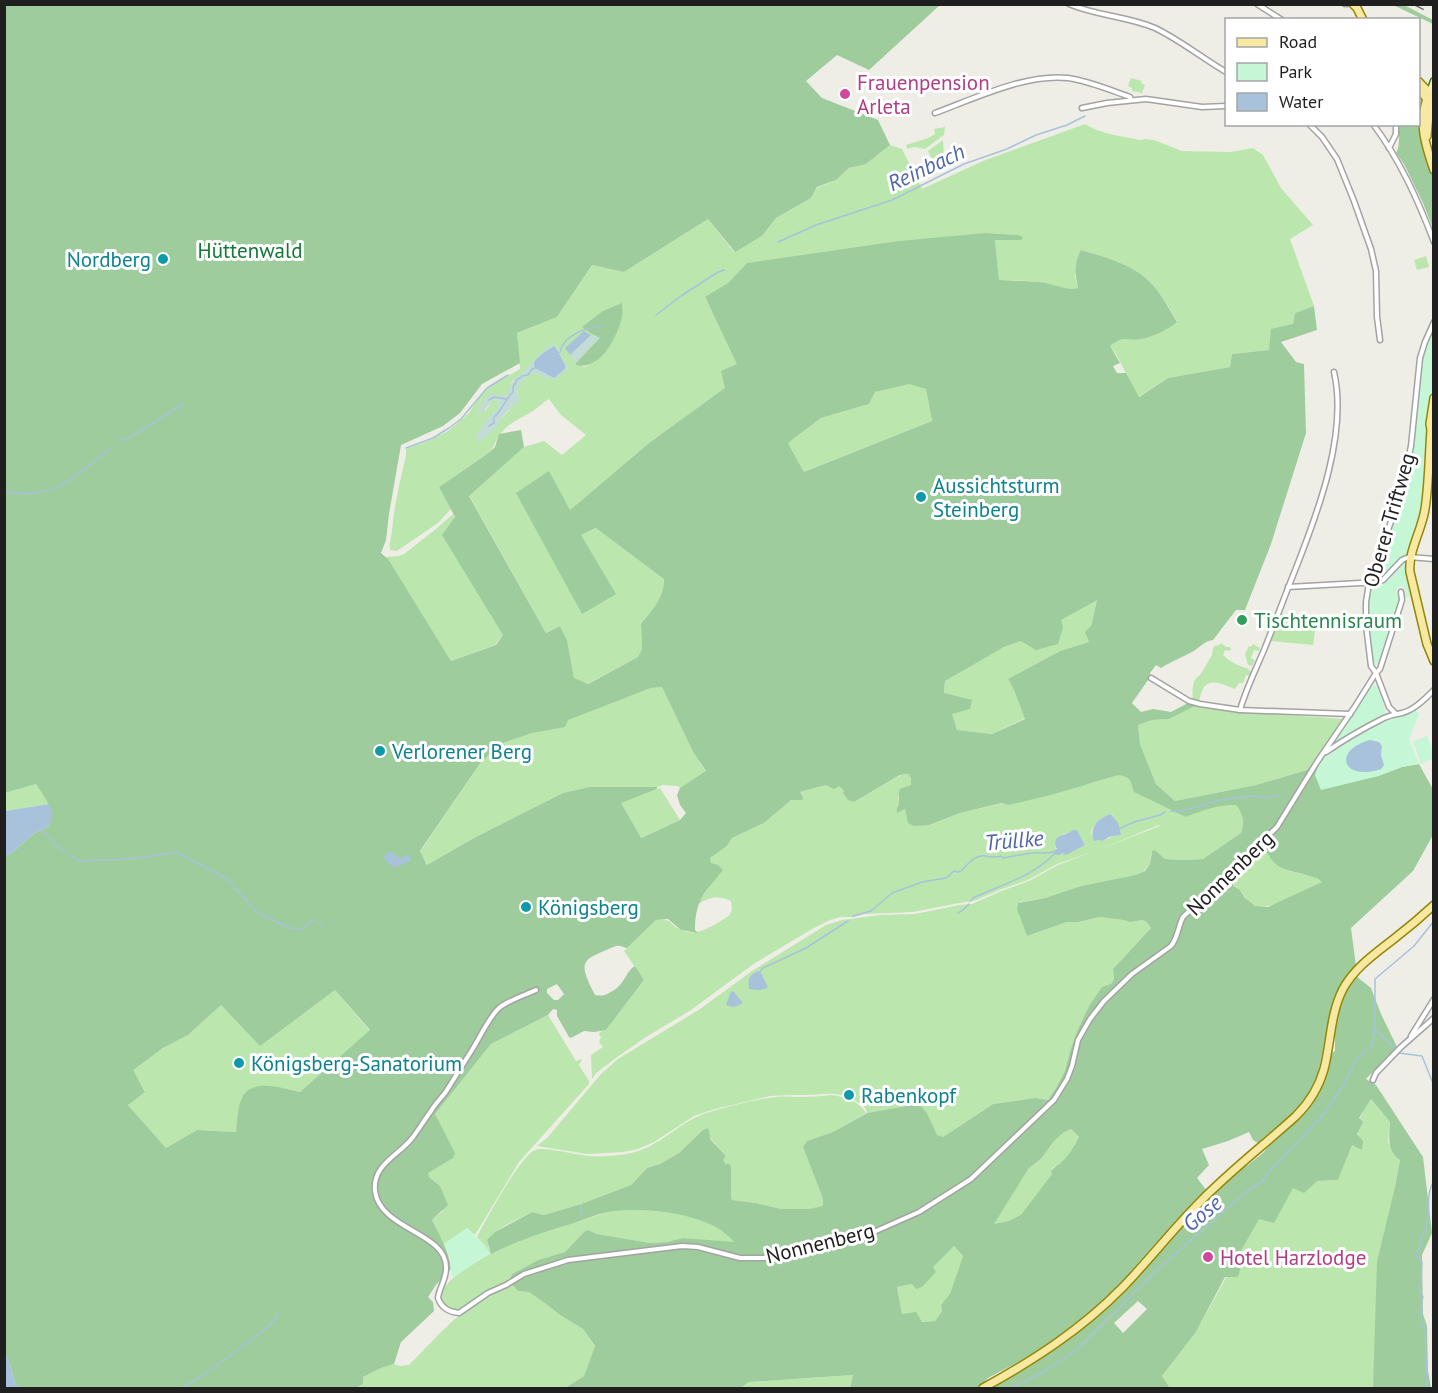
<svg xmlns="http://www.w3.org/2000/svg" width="1438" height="1393" viewBox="0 0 1438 1393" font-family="'PT Sans',sans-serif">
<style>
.grass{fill:#bbe7ae;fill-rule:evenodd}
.forest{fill:#9ecc9c;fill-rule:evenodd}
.wetland{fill:#c3dcd7}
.park{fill:#c5f7d6}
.water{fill:#a8c2db}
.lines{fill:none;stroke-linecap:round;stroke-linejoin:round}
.stream{stroke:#a8c2db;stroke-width:1.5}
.minor-casing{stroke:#a3a3a3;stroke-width:7}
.secondary-casing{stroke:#4c720a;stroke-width:9}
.primary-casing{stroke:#938807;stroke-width:10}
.minor{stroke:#fff;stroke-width:4}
.secondary{stroke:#e5f7bc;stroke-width:6}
.primary{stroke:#f7e8a2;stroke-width:7}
.rail{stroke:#6d6d6d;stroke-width:1.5;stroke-dasharray:12 12;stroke-linecap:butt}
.hotel-dot{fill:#d1479c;stroke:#fff;stroke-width:2}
.culture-dot{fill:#0f9aa8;stroke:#fff;stroke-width:2}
.leisure-dot{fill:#2e9e5b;stroke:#fff;stroke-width:2}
.labels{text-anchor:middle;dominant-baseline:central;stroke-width:6;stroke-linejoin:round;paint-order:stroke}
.hotel-label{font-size:21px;fill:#b23c85;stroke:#fff;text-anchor:start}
.park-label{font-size:21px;fill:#117934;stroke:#fff}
.culture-label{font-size:21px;fill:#0d838f;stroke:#fff;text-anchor:start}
.street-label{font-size:21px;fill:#1f1f1f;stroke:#fff}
.leisure-label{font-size:21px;fill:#27864d;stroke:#fff;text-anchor:start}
.water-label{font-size:22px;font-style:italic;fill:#4f66aa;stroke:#fff}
</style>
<rect width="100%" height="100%" fill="#efeee6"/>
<g class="grass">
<path d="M 1131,78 L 1142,81 L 1141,83 L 1145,85 L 1142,93 L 1132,91 L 1132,88 L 1128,86 Z"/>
<path d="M 1085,124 C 1101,134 1121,136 1140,140 L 1145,139 L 1154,140 L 1182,151 L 1230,152 L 1253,148 L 1263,155 L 1281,188 L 1313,225 L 1290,239 L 1314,306 L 1295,313 L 1293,324 L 1269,350 L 1232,354 L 1230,367 L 1168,378 L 1138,397 L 1117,356 L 1110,346 C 1126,334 1126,342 1142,339 C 1155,336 1167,330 1177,321 C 1169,308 1161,293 1150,282 C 1132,264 1105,257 1081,250 L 1075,276 L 1078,288 C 1067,291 1056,285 1044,283 C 1029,280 1014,281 999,280 L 995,240 L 1022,237 L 1018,235 L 986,233 L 747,263 L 728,283 L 705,298 L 738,364 L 726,388 L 649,443 L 570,510 L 581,535 L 597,528 L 665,579 C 665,596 652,611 641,624 L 642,649 L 638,657 L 587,684 L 574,679 L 567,640 L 560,626 L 546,633 L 469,495 L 524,447 L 544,441 L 562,455 L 586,435 L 561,415 L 549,399 C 543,402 539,407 533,411 C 523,417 510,422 502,432 C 496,438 495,446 490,452 L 439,487 L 451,509 L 438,523 L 397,551 L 390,550 C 389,544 391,538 392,531 C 394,506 400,481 406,456 L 406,449 L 433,439 L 448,431 L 469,413 L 480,396 L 492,385 L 520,369 L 517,333 L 557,317 L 592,265 L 624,272 L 708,219 L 734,252 L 762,236 L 776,218 L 811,198 L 817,188 L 836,180 L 849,168 L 866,164 L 890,145 L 902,149 L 922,189 L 983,161 ZM 622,315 C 615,338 607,358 584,367 L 576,363 L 601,338 L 592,334 ZM 555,345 L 568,369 L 533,373 L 521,381 L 517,388 L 518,395 L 509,411 L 500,419 L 479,442 C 484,422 485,423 498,409 L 499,401 L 495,399 L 492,401 L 486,410 L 478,411 L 484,401 C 489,400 503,398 507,395 C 511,392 510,386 512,382 C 514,378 520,376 523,373 C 533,363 540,350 555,345 Z"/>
<path d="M 945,127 L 944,135 L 925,149 L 914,147 L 907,149 L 906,145 L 928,138 L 935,134 L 934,129 Z"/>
<path d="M 943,140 L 944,158 L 933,162 L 928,151 Z"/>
<path d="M 1426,256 L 1429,267 L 1417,270 L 1414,260 Z"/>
<path d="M 908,383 L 926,389 L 932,421 L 804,472 L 788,443 L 821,418 L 869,404 L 875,392 Z"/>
<path d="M 453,514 L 503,635 L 495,645 L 451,661 L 386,557 L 399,556 L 404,554 L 436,529 Z"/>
<path d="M 1097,599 L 1091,626 L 1089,642 L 1060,651 L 1008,679 L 1014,690 L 1025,718 L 992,734 L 957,730 L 944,693 L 945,681 L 980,660 L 1004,647 L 1021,641 Z"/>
<path d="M 1282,614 L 1317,617 L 1313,645 L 1271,641 L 1279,620 L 1281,620 Z"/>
<path d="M 1221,643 L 1226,647 L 1230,647 L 1231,649 L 1230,651 L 1225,650 L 1223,655 C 1229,661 1240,667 1247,668 L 1251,672 L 1249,676 L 1246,675 L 1243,683 L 1239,683 L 1235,689 C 1226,686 1213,678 1205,686 C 1202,689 1200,697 1199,701 L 1193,699 C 1192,690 1192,679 1200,675 L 1212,655 L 1212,653 L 1214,646 L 1219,645 Z"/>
<path d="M 1253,644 L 1260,648 L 1259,651 L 1254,650 L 1251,658 L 1255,660 L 1252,666 L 1248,665 L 1245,654 L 1249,646 L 1251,647 Z"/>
<path d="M 662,687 L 693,752 L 706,772 L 680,788 L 678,786 L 663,785 L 657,787 L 638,788 L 589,787 L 563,793 L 474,838 L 428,865 L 420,852 L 481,762 L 503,743 L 532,733 L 651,688 Z"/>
<path d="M 1197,705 L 1232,711 L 1346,719 L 1321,760 L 1307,770 L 1256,785 L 1175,801 L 1156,784 L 1140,744 L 1138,725 L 1152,720 L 1169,719 Z"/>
<path d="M 908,774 L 911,778 L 911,785 L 898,796 L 899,803 L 897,806 L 902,810 L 905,809 L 929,825 L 960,813 L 1096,782 L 1119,775 L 1126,776 L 1131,783 L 1186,817 C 1203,810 1218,805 1236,805 C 1243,814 1245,822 1241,833 L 1203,859 L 1184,860 L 1165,859 L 1155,850 L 1151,853 L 1150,864 L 1144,871 L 1135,875 L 1081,886 L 1045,898 L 1020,902 L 1017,905 L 1027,936 L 1067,922 L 1078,922 L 1100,917 L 1123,920 L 1130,922 L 1143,920 L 1147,921 L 1151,928 L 1113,969 L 1114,979 L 1111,984 L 1089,1006 L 1078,1029 L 1070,1051 L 1065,1071 L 1056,1088 L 1048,1100 L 1035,1098 L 993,1104 L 943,1137 L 937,1136 L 927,1113 L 920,1106 L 912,1105 L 867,1113 C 865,1105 861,1104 854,1100 C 835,1090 824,1095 803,1095 C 792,1095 781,1095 770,1096 L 715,1109 L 694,1116 L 654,1142 L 638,1149 L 623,1152 L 587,1154 L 537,1146 L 547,1138 L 601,1074 L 618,1059 L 700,1009 L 752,971 L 826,925 L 842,920 L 880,915 L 915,914 L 959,905 L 972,904 L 999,892 L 1029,881 L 1058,865 L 1160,826 L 1159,825 L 1095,851 L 1057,864 L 1028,880 L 1002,889 L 974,901 L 965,902 L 913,912 L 864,914 L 854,917 L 840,917 L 830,920 L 814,928 L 755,963 L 691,1010 L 646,1037 L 620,1055 L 596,1073 L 592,1079 L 591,1055 L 603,1047 L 599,1042 L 601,1037 L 599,1035 L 600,1032 L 606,1030 L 644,980 L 624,951 L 656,920 C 674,919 668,924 681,930 C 698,938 715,924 729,916 L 732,909 L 731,901 C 718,895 709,897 697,905 L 707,890 L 711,863 L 710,858 L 727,846 L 732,838 L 764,823 L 800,792 L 826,785 L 839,786 L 854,802 L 901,775 ZM 1112,814 L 1121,834 L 1100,841 L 1091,833 C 1094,822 1101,817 1112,814 ZM 1073,830 L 1077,830 L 1085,845 L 1064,854 L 1056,850 L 1055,845 L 1063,834 L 1071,832 Z"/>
<path d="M 36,784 L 49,804 L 5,811 L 5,793 Z"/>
<path d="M 660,788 L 680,820 L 640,838 L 620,803 Z"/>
<path d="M 1265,848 C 1277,874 1286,869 1309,876 C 1315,877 1318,878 1322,882 C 1308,889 1271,911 1256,906 C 1248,904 1245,896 1240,890 C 1236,886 1233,885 1230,880 Z"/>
<path d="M 335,990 L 370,1031 L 300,1092 L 268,1086 L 242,1097 L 236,1132 L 197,1130 L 166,1148 L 128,1105 L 145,1091 L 132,1070 L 163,1048 L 188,1035 L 221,1005 L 260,1045 Z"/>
<path d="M 548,1015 L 576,1061 L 581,1059 L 582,1060 L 579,1065 L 589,1081 L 589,1084 L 519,1162 L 475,1235 L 467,1228 L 444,1244 L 432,1220 L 443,1211 L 440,1186 L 429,1177 L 427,1172 L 431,1170 L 441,1128 L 435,1114 L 491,1044 Z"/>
<path d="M 832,1095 C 845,1097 859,1101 866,1113 L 833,1132 L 807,1141 L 803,1147 L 823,1199 L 823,1207 L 809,1209 L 781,1209 L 756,1203 L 732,1200 L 731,1197 L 729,1163 L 727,1166 L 722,1160 L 726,1156 L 703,1130 L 679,1153 L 660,1164 L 647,1168 L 631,1185 L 581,1204 L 544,1215 L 532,1212 C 521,1218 488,1231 488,1244 C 488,1247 490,1251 491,1253 L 512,1243 L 611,1211 L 636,1209 L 688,1215 L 709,1223 L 729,1235 L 735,1243 L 682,1238 L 667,1242 L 650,1243 L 597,1234 L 588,1230 L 585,1231 L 565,1252 L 538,1260 L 512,1274 L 509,1281 L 483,1294 L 460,1309 C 453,1310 446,1308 443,1302 C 432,1285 478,1261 490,1254 L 486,1247 L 477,1237 C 485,1221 521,1155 535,1150 C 544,1146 576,1155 589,1156 C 599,1157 610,1156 620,1155 C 658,1151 673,1125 706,1113 C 725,1107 756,1099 777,1097 C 784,1096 792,1097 800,1097 C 810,1097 821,1096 832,1095 Z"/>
<path d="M 1371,1099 L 1390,1122 L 1388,1142 L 1400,1160 L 1395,1187 L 1373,1388 L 1170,1388 L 1162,1376 L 1196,1332 L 1259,1218 L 1293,1188 L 1317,1181 L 1338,1180 L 1352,1144 L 1362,1150 C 1354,1124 1358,1120 1371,1099 Z"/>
<path d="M 1071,1129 L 1079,1137 C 1073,1150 1065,1162 1052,1168 L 1052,1174 L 1021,1216 L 1008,1221 L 993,1224 L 1029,1168 L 1041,1159 L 1054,1141 L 1063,1133 Z"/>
<path d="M 954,1246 L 963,1256 L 950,1295 L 941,1305 L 942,1311 L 935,1321 L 922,1322 L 902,1314 L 897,1287 L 912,1284 Z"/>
<path d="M 513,1284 L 518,1291 L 529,1292 L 546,1304 L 560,1315 L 583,1329 L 595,1347 L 584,1376 L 565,1388 L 356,1388 L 363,1384 L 363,1377 L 381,1368 L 394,1364 L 400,1366 L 409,1365 C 440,1334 470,1297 513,1284 Z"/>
<path d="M 854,1375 L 850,1388 L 741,1388 L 749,1382 Z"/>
</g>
<g class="forest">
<path d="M 5,4 L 940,5 L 869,70 L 837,55 L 806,81 L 822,98 L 878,120 L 890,145 L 866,164 L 849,168 L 836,180 L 817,187 L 811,198 L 776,218 L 762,236 L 735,252 L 708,219 L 624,272 L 592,265 L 557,317 L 517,333 L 520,363 L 482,384 L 460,413 L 443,426 L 401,445 L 389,514 L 386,540 L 381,553 L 388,559 L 451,661 L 496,645 L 503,635 L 442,535 L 455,517 L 439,487 L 490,452 L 495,447 L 499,434 L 521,430 L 524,447 L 469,496 L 546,633 L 560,626 L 567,640 L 574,678 L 588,684 L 638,657 L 642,649 L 641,624 C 652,611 665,596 664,579 L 596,528 L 581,535 L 616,594 L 582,614 L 516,493 L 549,471 L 570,510 L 649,443 L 725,388 L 721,371 L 737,364 L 705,297 L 728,283 L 747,263 L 899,241 L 986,233 L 1018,235 L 1023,237 L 1021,240 L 995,240 L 999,280 C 1013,281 1026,281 1039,282 C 1052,283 1066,291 1078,288 C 1075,274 1074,263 1081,250 C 1105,257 1132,264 1150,282 C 1161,293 1169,309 1177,322 C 1167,330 1155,336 1142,339 C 1126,342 1126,334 1110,346 L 1120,363 L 1113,366 L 1117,373 L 1126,373 L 1139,397 L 1168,378 L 1230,367 L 1232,354 L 1269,350 L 1271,329 L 1293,324 L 1295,313 L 1314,306 L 1317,330 L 1281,342 L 1296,362 L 1304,364 L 1306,433 L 1271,544 L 1245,610 L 1236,610 L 1213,640 C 1203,641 1200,648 1192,652 C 1181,658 1172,661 1161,668 L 1156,665 L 1150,673 L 1148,680 L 1132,703 L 1141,712 L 1153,709 L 1171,712 L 1190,702 L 1197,705 L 1169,719 L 1152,720 L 1138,725 L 1140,744 L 1156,784 L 1175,801 L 1256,785 L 1307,770 L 1321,760 L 1315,775 L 1322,789 L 1378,776 L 1402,767 L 1419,764 L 1434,791 L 1433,835 L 1413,871 L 1351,928 L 1356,966 L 1338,991 L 1333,1001 L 1318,1074 C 1310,1094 1298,1111 1281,1125 C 1274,1131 1265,1135 1258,1143 L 1253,1140 L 1249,1132 L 1228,1141 L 1202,1149 L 1209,1165 L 1197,1178 L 1207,1191 L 1135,1271 L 1100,1306 L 1086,1319 L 1032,1357 L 1029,1356 L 988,1378 L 978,1388 L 850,1388 L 853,1375 L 749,1382 L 741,1388 L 565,1388 L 584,1376 L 595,1346 L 583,1329 L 560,1315 L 546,1304 L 529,1292 L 518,1291 L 509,1281 L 512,1274 L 538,1260 L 565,1252 L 585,1231 L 588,1230 L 597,1234 L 650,1243 L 667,1242 L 682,1238 L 734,1242 C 712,1213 647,1207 613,1211 C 600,1213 586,1219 574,1223 C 545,1232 518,1240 491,1254 L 487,1240 L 495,1232 L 532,1212 L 544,1215 L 581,1204 L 631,1185 L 647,1168 L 660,1164 L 679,1153 L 703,1130 L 708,1128 L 710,1135 L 710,1139 L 726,1156 L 723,1160 L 726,1165 L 728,1163 L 731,1166 L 731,1197 L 732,1200 L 756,1203 L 781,1209 L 809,1209 L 823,1206 L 823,1199 L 803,1147 L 807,1141 L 833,1132 L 867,1113 L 912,1105 L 920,1105 L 927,1113 L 937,1135 L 943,1137 L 993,1104 L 1035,1098 L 1048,1100 L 1056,1088 L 1065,1071 L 1070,1051 L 1078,1029 L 1089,1006 L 1102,987 L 1111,984 L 1114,979 L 1113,969 L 1151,928 L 1147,922 L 1143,920 L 1130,922 L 1123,920 L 1100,917 L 1078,922 L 1067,922 L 1027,936 L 1017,909 L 1018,903 L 1045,898 L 1081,886 L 1135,875 L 1145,871 L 1150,864 L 1152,851 L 1155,850 L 1165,859 L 1184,860 L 1203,859 L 1241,833 C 1245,822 1243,814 1236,805 C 1218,805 1203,810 1186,817 L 1134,792 C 1131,781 1130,777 1119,775 L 1047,796 L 1008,805 L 1002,803 L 960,813 L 929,825 L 914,826 L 908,823 L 905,809 L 897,813 C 896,808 898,807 899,802 C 899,797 898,794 900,789 L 911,785 L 911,778 L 908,774 L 900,775 L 854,802 L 848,800 L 843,793 L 844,791 L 839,786 L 834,789 L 826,785 L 800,792 L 803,798 L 802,800 L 791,800 L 764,823 L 732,838 L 727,846 L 710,858 L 711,863 L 718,865 L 723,870 C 705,892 695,900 695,930 L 698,933 L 681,930 L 668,919 L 656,920 L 627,948 C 623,948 621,945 616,946 C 583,960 576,959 595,995 C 601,996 604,996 609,993 C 625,986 626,970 635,966 L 644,980 L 606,1030 L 594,1032 L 584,1031 L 571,1038 L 569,1037 L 557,1016 L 557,1010 L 553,1009 L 548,1015 L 491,1044 L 435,1114 L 455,1153 L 453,1158 L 428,1173 L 429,1177 L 440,1186 L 448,1205 L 432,1220 C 440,1236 449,1251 451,1269 L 436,1285 L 428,1297 L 433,1302 L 434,1311 L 401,1342 L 394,1364 L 381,1368 L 363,1377 L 363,1384 L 356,1388 L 22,1388 L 15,1384 L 10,1365 L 4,1352 L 4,857 L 14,851 L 33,834 L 49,826 C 54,807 46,800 36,784 L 5,793 ZM 909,384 L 926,389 L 932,421 L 804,472 L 788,443 L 821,418 L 869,404 L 875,392 ZM 1097,600 L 1091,626 L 1085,632 L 1089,642 L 1060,651 L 1008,679 L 1014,690 L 1025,719 L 992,734 L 957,730 L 952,714 L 970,709 L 972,700 L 944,693 L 945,681 L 1004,647 L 1021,641 L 1036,650 L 1058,644 L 1063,627 L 1061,620 ZM 662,687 L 693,752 L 706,771 L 680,788 L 677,795 L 680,805 L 686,813 L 680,820 L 641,838 L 621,803 L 657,789 L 657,787 L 589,787 L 563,793 L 474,838 L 427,865 L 420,851 L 481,762 L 503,743 L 532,733 L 565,727 L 568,720 L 651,688 ZM 1265,849 C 1278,874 1286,868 1309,876 C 1314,877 1318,878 1322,882 L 1268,907 L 1255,906 L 1245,898 L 1240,890 L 1234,886 L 1230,880 ZM 557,984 L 564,994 L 558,1000 L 554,1000 L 547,993 L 547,989 ZM 335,990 L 370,1030 L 300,1092 C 284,1089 251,1077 242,1098 C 238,1105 237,1123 236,1132 L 197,1130 L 166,1148 L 128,1105 L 145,1092 L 133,1070 L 163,1048 L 188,1035 L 221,1005 L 260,1046 ZM 1071,1129 L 1079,1137 C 1074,1147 1068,1157 1059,1164 C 1056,1166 1053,1168 1051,1171 L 1052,1174 L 1021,1215 L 1008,1221 L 994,1224 L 1029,1168 L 1041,1159 L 1054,1141 L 1063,1133 ZM 954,1246 L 963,1256 L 950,1294 L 941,1305 L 942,1311 L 935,1321 L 922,1322 L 916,1312 L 902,1314 L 897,1287 L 912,1284 L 916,1289 L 922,1287 L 936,1272 L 933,1267 Z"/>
<path d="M 1393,5 L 1404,5 L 1433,20 L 1433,24 Z"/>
<path d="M 1419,98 L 1420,108 L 1421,110 L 1426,153 L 1433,177 L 1433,228 L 1423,203 L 1404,164 L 1396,153 C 1401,145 1398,134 1399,125 L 1418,124 Z"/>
<path d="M 622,303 C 622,307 623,313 622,317 C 617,338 600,371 576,365 L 576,363 L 600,338 L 592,334 L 582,327 L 603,311 Z"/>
<path d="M 1356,976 L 1371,988 L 1381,1014 L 1397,1047 L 1366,1079 L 1376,1085 L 1423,1157 L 1432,1233 L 1422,1255 L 1423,1314 L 1427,1326 L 1428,1371 L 1431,1388 L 1373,1388 L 1377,1262 L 1395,1187 L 1400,1160 C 1387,1151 1389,1137 1390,1122 L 1371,1099 L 1359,1118 L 1363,1122 L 1357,1134 L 1363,1141 L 1362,1150 L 1352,1145 L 1338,1180 L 1317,1181 L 1304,1193 L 1293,1188 L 1274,1223 L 1259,1219 L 1237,1258 L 1241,1266 L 1238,1277 L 1225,1277 L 1196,1332 L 1162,1376 L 1170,1388 L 987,1388 L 1044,1356 L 1072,1336 L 1203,1202 L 1238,1170 L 1248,1165 L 1264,1152 L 1272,1142 L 1308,1108 L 1321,1086 L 1329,1055 L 1335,1051 C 1335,1043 1335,1034 1335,1026 C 1335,1008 1346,990 1356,976 ZM 1138,1301 L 1147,1309 L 1123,1333 L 1114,1323 Z"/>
</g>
<g class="wetland">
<path d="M 591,335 L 599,338 L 575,363 L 570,355 Z"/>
<path d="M 554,344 L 568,368 L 555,380 L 533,373 C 523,380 512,386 520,399 L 500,419 L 497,427 L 479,442 L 476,437 L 487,419 L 498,409 L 499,402 L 495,399 C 487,404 488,410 478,414 L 478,411 L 485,398 L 493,394 L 501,396 L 506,396 C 510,391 509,388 512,383 C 514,378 519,376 523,373 C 533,363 540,350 554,344 Z"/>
</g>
<g class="park">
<path d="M 1433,328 L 1433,375 L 1423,493 L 1418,523 L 1409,554 L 1399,559 L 1378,581 L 1373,581 L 1371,580 C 1386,539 1404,499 1412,456 C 1419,415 1415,366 1433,328 Z"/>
<path d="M 1407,560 L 1411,596 L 1405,598 L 1405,589 L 1401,586 L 1397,588 L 1396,591 L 1399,600 L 1381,661 L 1376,664 L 1374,664 C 1365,644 1368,608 1371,586 C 1393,582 1390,568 1407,560 Z"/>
<path d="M 1374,685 L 1378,686 L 1379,688 L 1386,714 L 1367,724 L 1336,743 L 1334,741 L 1346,727 L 1362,698 Z"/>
<path d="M 1415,710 L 1419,714 L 1409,739 L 1419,764 L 1402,767 L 1378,776 L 1321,790 L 1315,775 L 1321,760 L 1343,745 L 1379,724 Z"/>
<path d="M 1427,736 L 1433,752 L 1433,759 L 1421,764 L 1413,741 Z"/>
<path d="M 467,1228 L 486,1247 L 490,1253 L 454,1277 L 451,1275 L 450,1258 L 444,1244 Z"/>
</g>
<g class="water">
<path d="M 584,331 L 591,335 L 570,355 L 565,348 Z"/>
<path d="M 555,346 L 565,365 L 565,369 L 554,378 L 535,368 C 534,366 534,365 534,363 C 535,358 550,348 555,346 Z"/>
<path d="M 1370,740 L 1379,742 L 1382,746 L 1381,755 L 1384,765 L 1381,769 C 1342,782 1332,750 1370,740 Z"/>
<path d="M 49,804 L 52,815 L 49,826 L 33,834 L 14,851 L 5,857 L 5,811 Z"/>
<path d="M 1111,814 L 1118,823 L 1121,834 L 1120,835 L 1109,837 L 1102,841 L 1098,840 L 1094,841 C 1089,827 1098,818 1111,814 Z"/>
<path d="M 1073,830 L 1077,830 L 1085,845 L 1066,855 L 1062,853 L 1059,855 L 1053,854 L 1052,852 L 1057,849 L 1055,845 L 1056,839 C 1062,834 1068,834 1073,830 Z"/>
<path d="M 390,851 L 401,859 L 407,854 L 412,860 L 394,868 L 383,857 Z"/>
<path d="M 758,971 L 761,973 L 768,987 C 763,991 755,990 749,989 C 748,980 748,975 758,971 Z"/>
<path d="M 731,991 L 734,992 L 743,1003 C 737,1007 733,1008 726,1005 Z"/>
<path d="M 5,1352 L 10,1365 L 15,1384 L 22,1388 L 5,1388 Z"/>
</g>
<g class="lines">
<g class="stream">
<path d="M 778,242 L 816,225 L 892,200 L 964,164 L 1007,149 L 1036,135 L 1067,125 L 1085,116"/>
<path d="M 656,315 L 681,296 L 718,272 L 724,270"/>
<path d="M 557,354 L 560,352 C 564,335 585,328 601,326"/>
<path d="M 489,400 L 494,397 L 506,399"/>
<path d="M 489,426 L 494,423 L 494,417 C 502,411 505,399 513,392 L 513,387 L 516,382 L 516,380 L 520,378 L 522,376 L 528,375 L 532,369 L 535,368"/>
<path d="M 120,440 L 129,438 L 183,404"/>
<path d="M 406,448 L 433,438 L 449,428 L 461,419 L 487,388 L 508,375"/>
<path d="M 4,491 C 52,503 78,474 112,447"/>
<path d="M 1171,811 L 1179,812 L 1220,800 L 1252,796 L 1269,798 L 1278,795"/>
<path d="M 1119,829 L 1134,822 L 1160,815 L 1165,812"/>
<path d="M 42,830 L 60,849 L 65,851"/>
<path d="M 70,855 L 78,861 L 131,859 L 176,852 L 227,879 L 258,913 L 290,928 L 302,929 L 313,920 L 315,921"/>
<path d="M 970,901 L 973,898 C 1001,885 1034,876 1055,853"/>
<path d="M 958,913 L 963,910 L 969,904"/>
<path d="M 853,916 L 871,911 L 892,893 L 922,882 L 946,878 L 954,871 L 958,872 L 961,871 C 968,864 975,854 986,856 C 992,857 995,858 1001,856 L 1003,858 C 1013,856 1023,854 1033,853 C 1040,852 1046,854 1053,852"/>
<path d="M 319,923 L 323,926"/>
<path d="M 759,973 L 763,968 L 806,948 L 848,921"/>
<path d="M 1395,1049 L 1375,1029 L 1375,979 L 1414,946 L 1434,921"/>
<path d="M 1399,1053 L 1422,1056 L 1434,1086"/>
<path d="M 581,1206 L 581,1208"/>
<path d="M 581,1209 L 582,1216"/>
<path d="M 181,1388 L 202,1376 L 266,1329 L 279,1314"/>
<path d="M 1013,1388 L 1015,1386 L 1045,1371 L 1078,1349 L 1157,1270 L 1246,1192 L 1263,1181 L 1267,1174 L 1323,1115 L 1345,1083 L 1357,1058 L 1372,1046 L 1375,1029"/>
<path d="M 1427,1388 L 1425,1328 L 1422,1324 L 1420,1308 L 1423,1297 L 1419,1288 L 1421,1282 L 1422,1262 L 1416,1256 L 1416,1253 L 1420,1247 C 1419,1238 1425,1233 1427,1224 C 1431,1210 1425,1194 1434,1181"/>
</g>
<defs>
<g id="minor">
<path d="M 1069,4 C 1097,16 1127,16 1155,28 C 1180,40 1202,58 1226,72"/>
<path d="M 1257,4 L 1282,20"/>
<path d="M 1345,4 L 1347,4"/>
<path d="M 1082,108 L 1107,103 L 1146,99 L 1202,107 L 1226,106"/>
<path d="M 935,113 C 973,99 1027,73 1068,78 C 1089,81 1110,90 1130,97 L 1131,100"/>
<path d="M 1309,124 L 1322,137 L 1337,159 L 1354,201 L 1371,249 L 1376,271 L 1377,317 L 1380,340"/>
<path d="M 1373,124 C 1400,160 1418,200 1434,242"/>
<path d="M 1389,148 L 1396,134 L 1396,124"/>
<path d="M 1288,587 L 1360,583 L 1374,583 L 1383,580 L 1402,560 L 1409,557 L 1434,559"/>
<path d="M 1151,678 L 1189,701 L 1200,704 L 1240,710 L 1350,714"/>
<path d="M 1240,710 C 1246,689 1256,669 1264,650 C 1275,623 1285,595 1296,568 C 1318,512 1348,433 1334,372"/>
<path d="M 1395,713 L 1389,707 L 1376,673 L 1371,666 L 1366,625 L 1366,602 L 1369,583 L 1398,502 L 1406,471 L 1411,446 L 1420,358 L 1425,342 L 1434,322"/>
<path d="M 1326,752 C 1345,739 1364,728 1384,718 C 1391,715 1396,714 1402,713 C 1414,710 1425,699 1434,690"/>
<path d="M 536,990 C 525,995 507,1001 499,1008 C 489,1017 479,1039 472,1050 C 463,1064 454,1079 445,1093 C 440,1099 435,1104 431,1111 C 425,1119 419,1129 413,1137 C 400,1155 372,1164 375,1191 C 380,1230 446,1232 446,1267 C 447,1278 439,1288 438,1298 C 441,1307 449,1312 459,1313 L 488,1293 L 506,1285 L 524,1274 L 568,1260 L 682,1246 L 698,1247 L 740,1258 L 764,1258 L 876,1231 L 919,1212 L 971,1179 L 1054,1100 L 1067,1079 L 1072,1066 L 1078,1040 L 1090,1019 L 1104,1001 L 1132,974 L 1171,946 C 1178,938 1178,926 1183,917 L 1277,827 L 1317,762 L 1354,708 L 1376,673 L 1380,669 L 1402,600 L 1401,592"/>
<path d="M 1411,1036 L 1434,999"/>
<path d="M 1373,1080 L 1376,1073 L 1401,1047 L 1434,1018"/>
</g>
<path id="secondary" d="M 1429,95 L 1434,81"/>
<g id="primary">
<path d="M 1353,4 L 1357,8 L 1363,20"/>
<path d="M 1418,81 L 1434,98"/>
<path d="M 1418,88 L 1427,99 C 1418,123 1426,147 1434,170"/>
<path d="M 1427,136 L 1429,115 L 1434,98"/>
<path d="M 1434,398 L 1430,424 L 1431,430 C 1429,456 1429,483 1425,509 C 1422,530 1408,551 1410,572 L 1427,644 L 1434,661"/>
<path d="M 983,1388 C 1034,1360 1082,1329 1123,1287 C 1150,1259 1173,1229 1200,1202 C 1230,1171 1264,1145 1296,1116 C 1309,1103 1319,1087 1324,1069 C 1331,1043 1330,1014 1343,989 C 1355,967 1376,953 1395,938 C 1408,928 1421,917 1434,905"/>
</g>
</defs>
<use href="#minor" class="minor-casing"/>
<use href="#secondary" class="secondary-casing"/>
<use href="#primary" class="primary-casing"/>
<use href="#minor" class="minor"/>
<use href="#secondary" class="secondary"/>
<use href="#primary" class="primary"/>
<path class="rail" d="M 1413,4 L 1434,15"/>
</g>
<g class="hotel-dot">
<circle cx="845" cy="94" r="6"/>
<circle cx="1208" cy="1257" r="6"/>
</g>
<g class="culture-dot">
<circle cx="163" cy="259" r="6"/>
<circle cx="921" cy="497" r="6"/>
<circle cx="380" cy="751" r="6"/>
<circle cx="526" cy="907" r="6"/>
<circle cx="239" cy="1063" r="6"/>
<circle cx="849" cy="1095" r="6"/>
</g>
<circle class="leisure-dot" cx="1242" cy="620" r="6"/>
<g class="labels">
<g class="hotel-label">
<text x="857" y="82">Frauenpension<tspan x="857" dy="24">Arleta</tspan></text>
<text x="1220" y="1257">Hotel Harzlodge</text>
</g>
<g class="park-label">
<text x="250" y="250">Hüttenwald</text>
</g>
<g class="culture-label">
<text x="151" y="259" text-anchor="end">Nordberg</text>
<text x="933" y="485">Aussichtsturm<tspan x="933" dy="24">Steinberg</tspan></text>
<text x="392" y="751">Verlorener Berg</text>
<text x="538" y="907">Königsberg</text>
<text x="251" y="1063">Königsberg-Sanatorium</text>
<text x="861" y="1095">Rabenkopf</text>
</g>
<g class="street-label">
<text transform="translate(1389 520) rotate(-74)">Oberer Triftweg</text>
<text transform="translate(1230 873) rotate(-44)">Nonnenberg</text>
<text transform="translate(820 1243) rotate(-14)">Nonnenberg</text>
</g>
<g class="leisure-label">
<text x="1254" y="620">Tischtennisraum</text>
</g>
<g class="water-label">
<text transform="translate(926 167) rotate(-25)">Reinbach</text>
<text transform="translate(1014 840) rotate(-5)">Trüllke</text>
<text transform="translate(1202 1213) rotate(-40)">Gose</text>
</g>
</g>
<rect width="1438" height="1393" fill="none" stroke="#1f1f1f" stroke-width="12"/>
<rect x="1225" y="18" width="195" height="108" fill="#ffffff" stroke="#a5a5a5" stroke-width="1.5"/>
<rect x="1237" y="38" width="30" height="9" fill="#f7e8a2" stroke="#a5a5a5" stroke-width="1.5"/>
<text x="1279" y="48" font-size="18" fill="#1f1f1f">Road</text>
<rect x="1237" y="63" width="30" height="18" fill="#c5f7d6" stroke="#a5a5a5" stroke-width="1.5"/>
<text x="1279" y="78" font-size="18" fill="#1f1f1f">Park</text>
<rect x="1237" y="93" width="30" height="18" fill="#a8c2db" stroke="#a5a5a5" stroke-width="1.5"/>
<text x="1279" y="108" font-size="18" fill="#1f1f1f">Water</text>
</svg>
